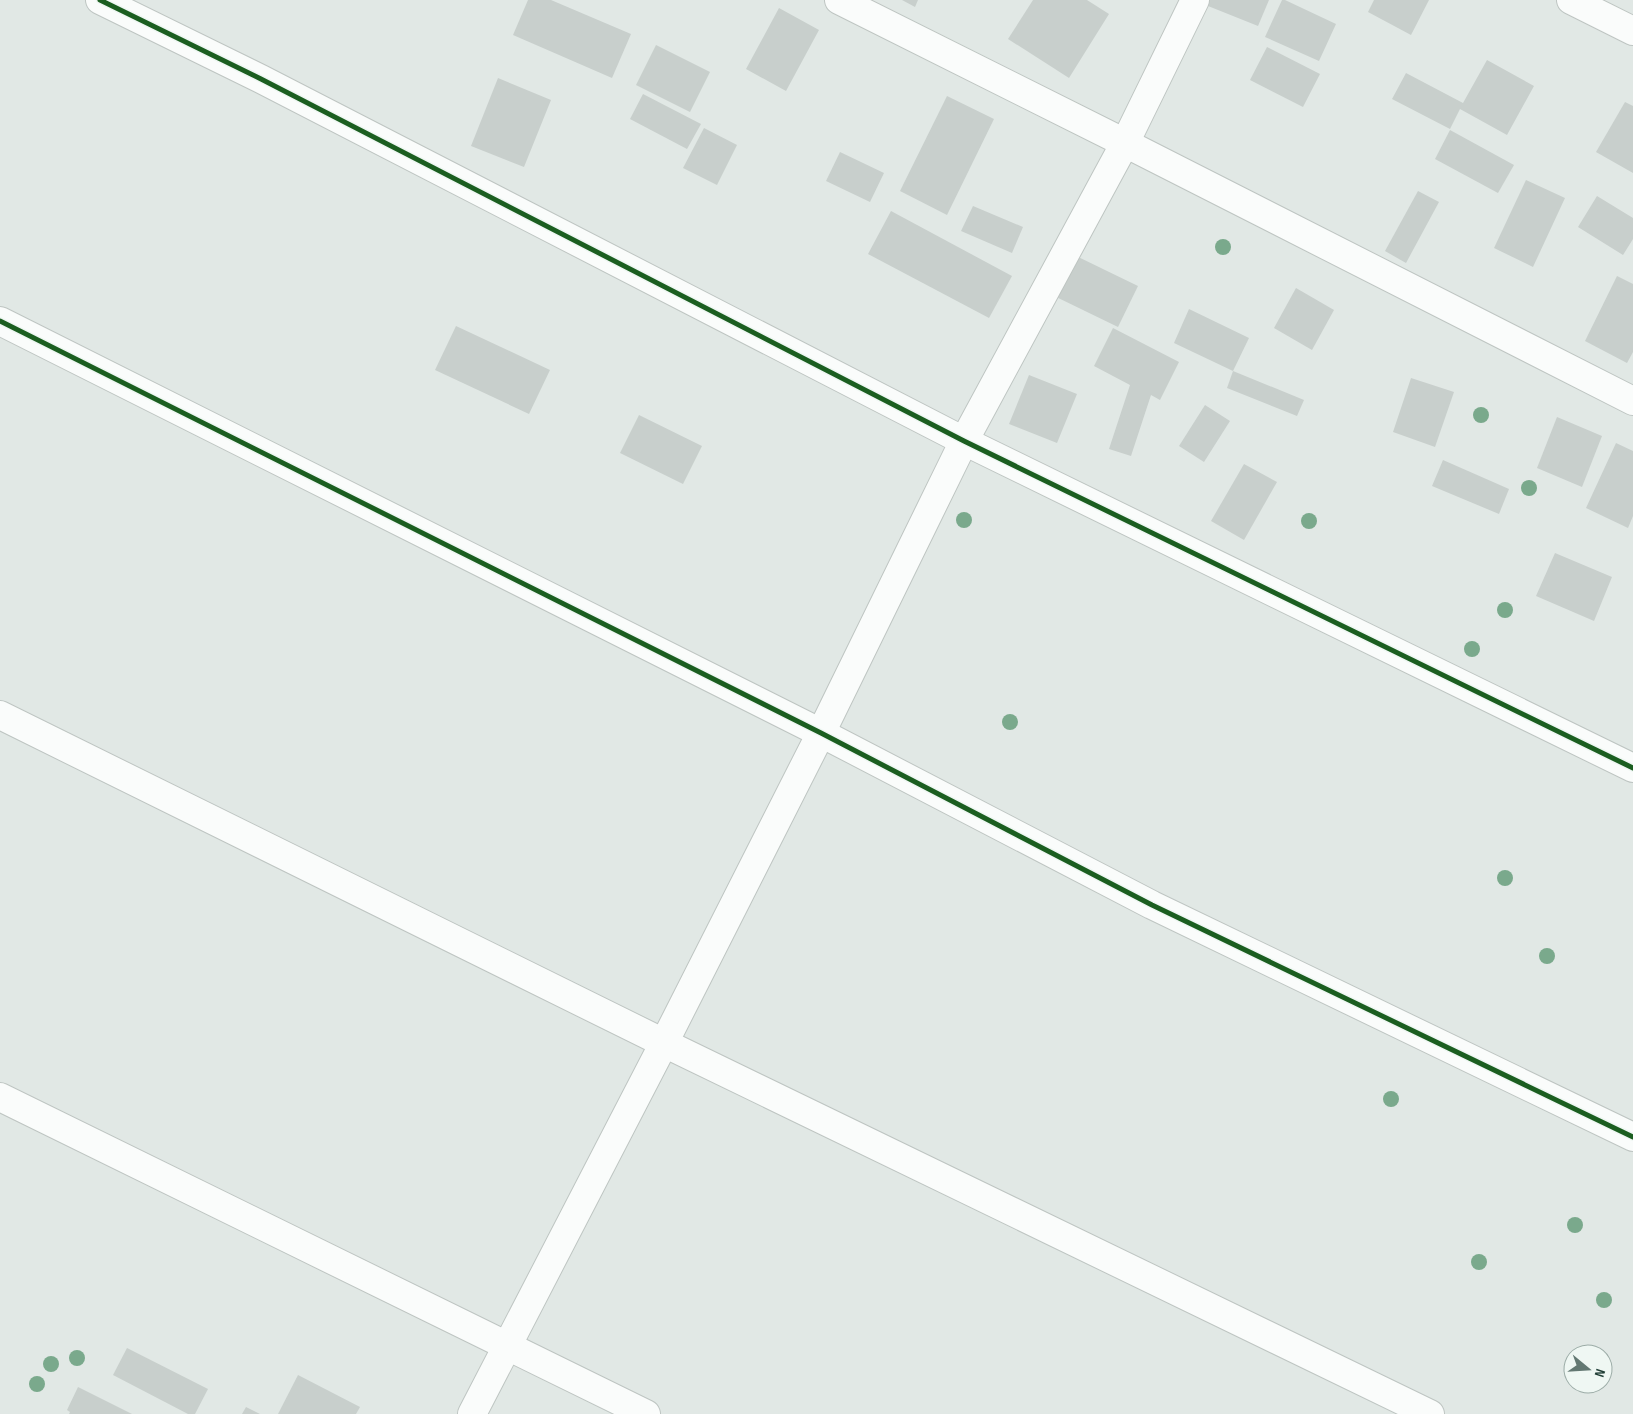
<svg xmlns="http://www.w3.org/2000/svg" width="1633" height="1414" viewBox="0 0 1633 1414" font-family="'Sofia Sans Condensed',sans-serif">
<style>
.building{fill:#c8cfcc}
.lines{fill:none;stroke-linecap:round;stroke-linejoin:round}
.minor-casing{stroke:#bec5c2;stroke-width:30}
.minor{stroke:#fafcfb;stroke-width:28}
.cycleway-casing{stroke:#eff7f3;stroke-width:8}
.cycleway{stroke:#1b5e20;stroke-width:5}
.tree{fill:#7aa98c}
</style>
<rect width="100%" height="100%" fill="#e1e8e5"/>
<g class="building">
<path d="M 528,0 L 551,0 L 631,34 L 612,78 L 513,35 Z"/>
<path d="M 902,0 L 918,0 L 915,7 Z"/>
<path d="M 1033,0 L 1087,0 L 1109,14 L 1069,78 L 1008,39 Z"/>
<path d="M 1199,0 L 1269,0 L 1258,26 L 1198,2 Z"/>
<path d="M 1282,0 L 1285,0 L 1336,24 L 1319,61 L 1265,37 Z"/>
<path d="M 1374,0 L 1429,0 L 1411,35 L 1368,12 Z"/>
<path d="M 779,8 L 819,30 L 786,91 L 746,69 Z"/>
<path d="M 656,45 L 710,72 L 690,112 L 636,85 Z"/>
<path d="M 1267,47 L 1320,74 L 1303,107 L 1250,80 Z"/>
<path d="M 1487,60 L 1534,86 L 1507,135 L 1460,109 L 1450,129 L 1392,99 L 1406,73 L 1463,103 Z"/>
<path d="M 498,78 L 551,100 L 524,167 L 471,146 Z"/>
<path d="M 643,94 L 701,124 L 687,149 L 630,119 Z"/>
<path d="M 947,96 L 994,119 L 947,215 L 900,191 Z"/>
<path d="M 1625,102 L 1633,106 L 1633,173 L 1596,152 Z"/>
<path d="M 704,128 L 737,145 L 717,185 L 683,168 Z"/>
<path d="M 1450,130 L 1514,165 L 1498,193 L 1435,159 Z"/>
<path d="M 840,152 L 884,173 L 870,202 L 826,181 Z"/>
<path d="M 1526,180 L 1565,198 L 1533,267 L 1494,248 Z"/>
<path d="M 1418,191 L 1439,202 L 1406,263 L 1385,251 Z"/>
<path d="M 1597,196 L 1633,218 L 1633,239 L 1623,255 L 1578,227 Z"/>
<path d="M 973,206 L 1023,227 L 1012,253 L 961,231 Z"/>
<path d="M 891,211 L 1012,276 L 989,318 L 868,254 Z"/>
<path d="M 1070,253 L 1138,286 L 1118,327 L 1050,294 Z"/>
<path d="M 1617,276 L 1633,284 L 1633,352 L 1627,363 L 1585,341 Z"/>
<path d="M 1296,288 L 1334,310 L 1312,350 L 1274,328 Z"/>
<path d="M 1189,309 L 1249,338 L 1233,371 L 1174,343 Z"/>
<path d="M 456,326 L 550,370 L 529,414 L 435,370 Z"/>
<path d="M 1113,328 L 1179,362 L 1160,400 L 1151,395 L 1131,456 L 1109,449 L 1130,385 L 1094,366 Z"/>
<path d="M 1233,371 L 1304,400 L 1297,416 L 1227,388 Z"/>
<path d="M 1029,375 L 1077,394 L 1057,443 L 1009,424 Z"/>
<path d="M 1411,378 L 1454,392 L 1435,447 L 1393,432 Z"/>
<path d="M 1205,405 L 1230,421 L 1204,462 L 1179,446 Z"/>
<path d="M 639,415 L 702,446 L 683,484 L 620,453 Z"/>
<path d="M 1557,417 L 1602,436 L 1582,487 L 1537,468 Z"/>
<path d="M 1616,443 L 1633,451 L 1633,516 L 1628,528 L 1586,508 Z"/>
<path d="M 1443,460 L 1509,489 L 1499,514 L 1432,486 Z"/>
<path d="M 1244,464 L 1277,482 L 1244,540 L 1211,521 Z"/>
<path d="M 1555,553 L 1612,577 L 1594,621 L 1536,596 Z"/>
<path d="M 127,1348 L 208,1389 L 195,1414 L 188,1414 L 113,1375 Z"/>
<path d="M 298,1375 L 360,1407 L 356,1414 L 278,1414 Z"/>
<path d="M 78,1387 L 132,1414 L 69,1414 L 70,1412 L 67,1410 Z"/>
<path d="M 246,1407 L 260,1414 L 242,1414 Z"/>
</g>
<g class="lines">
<defs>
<g id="minor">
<path d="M 100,0 L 261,79 L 964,441 L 1633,768"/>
<path d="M 839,0 L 1125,143 L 1633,401"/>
<path d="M 1571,0 L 1633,31"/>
<path d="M 0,321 L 821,733 L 1152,905 L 1633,1137"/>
<path d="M 0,715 L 664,1043 L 1430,1414"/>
<path d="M 0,1097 L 646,1414"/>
<path d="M 472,1414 L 664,1043 L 821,733 L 964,441 L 1125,143 L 1195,0"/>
</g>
</defs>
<use href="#minor" class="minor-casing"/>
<use href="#minor" class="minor"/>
<defs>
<g id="cycleway">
<path d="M 100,0 L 261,79 L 964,441 L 1633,768"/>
<path d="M 0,321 L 821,733 L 1152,905 L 1633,1137"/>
</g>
</defs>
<use href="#cycleway" class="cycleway-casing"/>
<use href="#cycleway" class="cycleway"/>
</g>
<g class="tree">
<circle cx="1223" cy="247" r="8"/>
<circle cx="1481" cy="415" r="8"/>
<circle cx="1529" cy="488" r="8"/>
<circle cx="964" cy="520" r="8"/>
<circle cx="1309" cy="521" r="8"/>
<circle cx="1505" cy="610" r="8"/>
<circle cx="1472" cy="649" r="8"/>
<circle cx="1010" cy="722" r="8"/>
<circle cx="1505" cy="878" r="8"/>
<circle cx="1547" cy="956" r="8"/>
<circle cx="1391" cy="1099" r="8"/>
<circle cx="1575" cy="1225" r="8"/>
<circle cx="1479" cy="1262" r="8"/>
<circle cx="1604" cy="1300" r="8"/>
<circle cx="77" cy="1358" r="8"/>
<circle cx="51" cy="1364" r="8"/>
<circle cx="37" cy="1384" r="8"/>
</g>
<g transform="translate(1588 1369) rotate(108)"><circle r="24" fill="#eff7f3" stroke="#9caca7"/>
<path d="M0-4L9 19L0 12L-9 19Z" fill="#637872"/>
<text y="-8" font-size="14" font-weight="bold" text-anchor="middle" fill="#1f3c34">N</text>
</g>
</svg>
